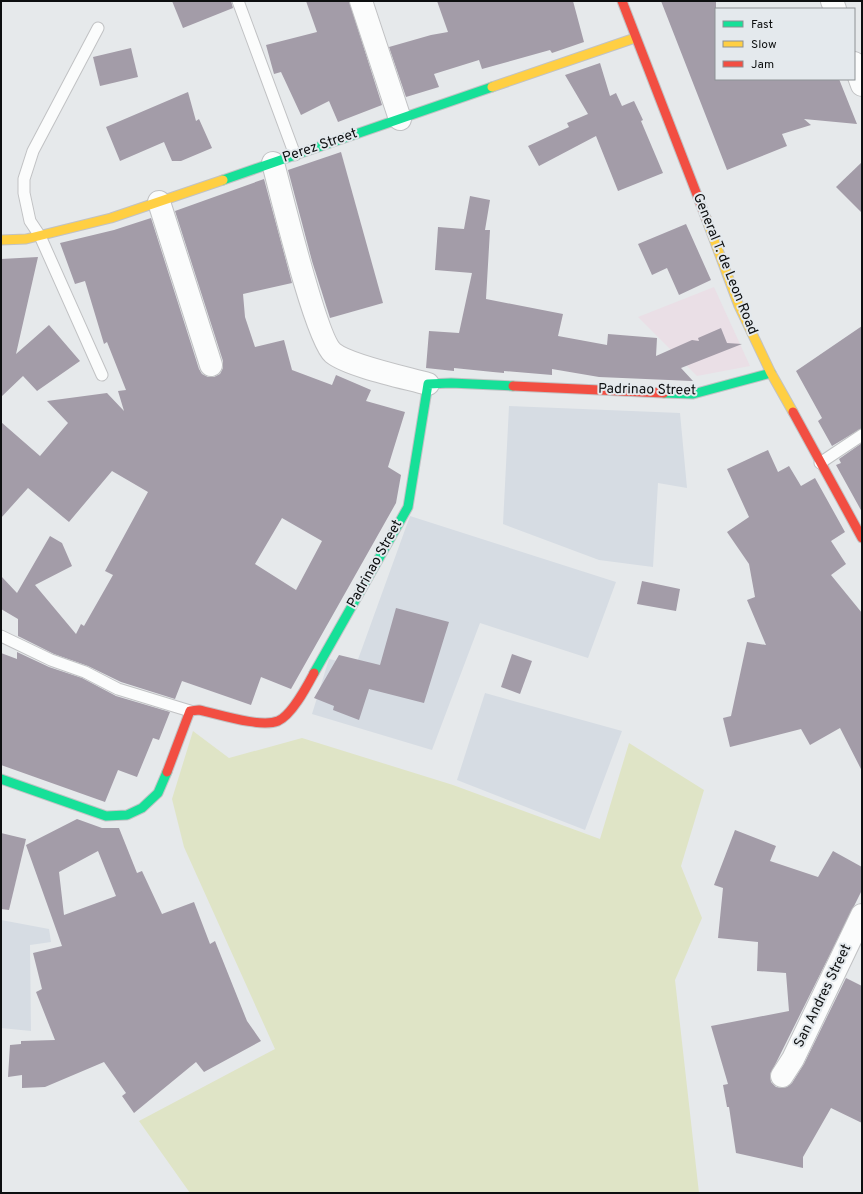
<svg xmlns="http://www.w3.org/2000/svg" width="863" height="1194" viewBox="0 0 863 1194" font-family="Overpass,sans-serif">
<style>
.commercial{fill:#eadfe6}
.built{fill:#d6dce3}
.green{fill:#dfe4c6}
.building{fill:#a39ca8;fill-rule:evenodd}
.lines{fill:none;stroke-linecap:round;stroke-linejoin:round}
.lane-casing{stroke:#c1c2c4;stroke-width:13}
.street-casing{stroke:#c1c2c4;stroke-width:24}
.fast-casing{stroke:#c1c2c4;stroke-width:11}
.slow-casing{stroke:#c1c2c4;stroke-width:11}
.jam-casing{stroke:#c1c2c4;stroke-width:11}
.lane{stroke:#fbfcfc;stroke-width:11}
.street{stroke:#fbfcfc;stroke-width:22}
.fast{stroke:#16e098;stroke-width:9}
.slow{stroke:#ffcf43;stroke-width:9}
.jam{stroke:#f24e42;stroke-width:9}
.labels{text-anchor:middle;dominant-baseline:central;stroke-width:4;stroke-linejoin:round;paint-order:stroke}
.street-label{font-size:14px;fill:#0d0f10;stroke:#e4e9ed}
</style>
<rect width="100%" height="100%" fill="#e6e9eb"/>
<path class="commercial" d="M 714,287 L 750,366 L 697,376 L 638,317 Z"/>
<g class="built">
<path d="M 509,406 L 680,413 L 687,488 L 658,483 L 653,567 L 599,560 L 503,524 Z"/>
<path d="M 410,516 L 616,582 L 588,658 L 480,623 L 432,750 L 312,714 L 329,659 L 356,665 Z"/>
<path d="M 485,693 L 622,731 L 585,830 L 457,780 Z"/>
<path d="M 1,920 L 49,929 L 51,942 L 30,945 L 31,1031 L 1,1028 Z"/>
</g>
<path class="green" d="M 193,731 L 229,758 L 302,738 L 453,785 L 600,839 L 629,743 L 704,790 L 681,866 L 702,918 L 675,980 L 699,1193 L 190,1193 L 139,1121 L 275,1049 L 184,847 L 172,799 Z"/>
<g class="building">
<path d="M 172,1 L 231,1 L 233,8 L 183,28 Z"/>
<path d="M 306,1 L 349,1 L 382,105 L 338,122 L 329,101 L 301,115 L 281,72 L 274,74 L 266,45 L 317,32 Z"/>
<path d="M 437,1 L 573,1 L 584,42 L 552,53 L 550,50 L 482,69 L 479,60 L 434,74 L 439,87 L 406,97 L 389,47 L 431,35 L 448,32 Z"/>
<path d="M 661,1 L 716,1 L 716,79 L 839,79 L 857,124 L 804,119 L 811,125 L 782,134 L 787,146 L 727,170 Z"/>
<path d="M 131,48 L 138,77 L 100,86 L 93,57 Z"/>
<path d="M 600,63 L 610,96 L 616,93 L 622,106 L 634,101 L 643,120 L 641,121 L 663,173 L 618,191 L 596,136 L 539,166 L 528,146 L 569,127 L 567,123 L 588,114 L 565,75 Z"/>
<path d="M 188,92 L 196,121 L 199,119 L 212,148 L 181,161 L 172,161 L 164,142 L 120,161 L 106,127 Z"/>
<path d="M 341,152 L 383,303 L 330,318 L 312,261 L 288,170 Z"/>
<path d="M 862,162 L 862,213 L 836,187 Z"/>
<path d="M 264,179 L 292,283 L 243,294 L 245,317 L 255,347 L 284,340 L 292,370 L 332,385 L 336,375 L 371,390 L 366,401 L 405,412 L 388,467 L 401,475 L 396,503 L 291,689 L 261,677 L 251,705 L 182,681 L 175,699 L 121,682 L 88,666 L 54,654 L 18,636 L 18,619 L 1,609 L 1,576 L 17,593 L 50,536 L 62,543 L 72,566 L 35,585 L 76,634 L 81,624 L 84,626 L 113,575 L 105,571 L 148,492 L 112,471 L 69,522 L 28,488 L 1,518 L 1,422 L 40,456 L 68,423 L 47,401 L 107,393 L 124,411 L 118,391 L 126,390 L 107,342 L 104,344 L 85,281 L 75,284 L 60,243 L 114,230 L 151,218 L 199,369 L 202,374 L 208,377 L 214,377 L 220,374 L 223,368 L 223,361 L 175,211 ZM 282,518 L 322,541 L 296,590 L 255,564 Z"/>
<path d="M 470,196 L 490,200 L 485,230 L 490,230 L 486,299 L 563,314 L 558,336 L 607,345 L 608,334 L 657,338 L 656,356 L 692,340 L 699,341 L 698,338 L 721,328 L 727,343 L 742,344 L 681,368 L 693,381 L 692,381 L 599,377 L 552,369 L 552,375 L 504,371 L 504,373 L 493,372 L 454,368 L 454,371 L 426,368 L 429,331 L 459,333 L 472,273 L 435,270 L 438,227 L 464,229 Z"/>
<path d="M 686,224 L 711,280 L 679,295 L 667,268 L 652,275 L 638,244 Z"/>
<path d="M 38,257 L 16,354 L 49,325 L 80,361 L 37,391 L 23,376 L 1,397 L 1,259 Z"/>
<path d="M 862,326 L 862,428 L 832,446 L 818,421 L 822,418 L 796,371 Z"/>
<path d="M 862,443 L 862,512 L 836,465 L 841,463 L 839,459 Z"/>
<path d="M 768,450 L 778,472 L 789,466 L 801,486 L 815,478 L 845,532 L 831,541 L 846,564 L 831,575 L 862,613 L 862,771 L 840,728 L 810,745 L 801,729 L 730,747 L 723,718 L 731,716 L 747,642 L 766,645 L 747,600 L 755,597 L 749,564 L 727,532 L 749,517 L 727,469 Z"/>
<path d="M 642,581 L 680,589 L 676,611 L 637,604 Z"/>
<path d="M 396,608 L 449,622 L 424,703 L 369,689 L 359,720 L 333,710 L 334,706 L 314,698 L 339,655 L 380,665 Z"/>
<path d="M 17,652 L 49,667 L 82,678 L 116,696 L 170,712 L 159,740 L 153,738 L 137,777 L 118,770 L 105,802 L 1,765 L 1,653 L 17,659 Z"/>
<path d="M 512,654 L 532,661 L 520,694 L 501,687 Z"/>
<path d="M 77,819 L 102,828 L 119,828 L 137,873 L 142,871 L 162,914 L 194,902 L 210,944 L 215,941 L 247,1021 L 261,1041 L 204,1072 L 196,1062 L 134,1113 L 122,1096 L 126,1093 L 104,1062 L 45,1087 L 22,1088 L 22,1075 L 8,1077 L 10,1045 L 21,1044 L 21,1041 L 55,1040 L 36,992 L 42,989 L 33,953 L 62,946 L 26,845 ZM 98,851 L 116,896 L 64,915 L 59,872 Z"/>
<path d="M 735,830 L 776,846 L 770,861 L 818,877 L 833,851 L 862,867 L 862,890 L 770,1075 L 771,1082 L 776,1087 L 782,1088 L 787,1087 L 792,1083 L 804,1064 L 846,978 L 862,986 L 862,1123 L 831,1108 L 803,1157 L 803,1168 L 736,1153 L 729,1107 L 727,1107 L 723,1085 L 728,1084 L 711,1026 L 789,1011 L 786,973 L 757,971 L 758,942 L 718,938 L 723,888 L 714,885 Z"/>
<path d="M 1,833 L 26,839 L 9,910 L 1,909 Z"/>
</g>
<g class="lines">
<defs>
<g id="lane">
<path d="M 238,1 L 295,155"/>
<path d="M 98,28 L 33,151 L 24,179 L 24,193 L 30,221 L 40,236 L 102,375"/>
<path d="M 820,463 L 862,435"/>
<path d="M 1,636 L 51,660 L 85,672 L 118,689 L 190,711"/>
</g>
<g id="street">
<path d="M 361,1 L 400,119"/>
<path d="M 832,1 L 835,9"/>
<path d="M 854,63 L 862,85"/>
<path d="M 273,163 C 281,193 316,339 333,353 C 349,366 407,378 428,384"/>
<path d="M 159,202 L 211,365"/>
<path d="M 782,1076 L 793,1059 L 862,915"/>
</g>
<g id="fast">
<path d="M 223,180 L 492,87"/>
<path d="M 664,393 L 693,394 L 771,373"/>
<path d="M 314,673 L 408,507 L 428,384 L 451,383 L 513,386"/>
<path d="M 1,779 L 106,816 L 127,815 L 142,808 L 158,793 L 167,772"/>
</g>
<g id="slow">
<path d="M 492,87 L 635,38"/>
<path d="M 706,218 L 739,306 L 771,373 L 793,412"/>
<path d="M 1,240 L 26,239 L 111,218 L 223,180"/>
</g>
<g id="jam">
<path d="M 622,1 L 706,218"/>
<path d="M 513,386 L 664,393"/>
<path d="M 793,412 L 862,538"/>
<path d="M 167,772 L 190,711 L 199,710 C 218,714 260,728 278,721 C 292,715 307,686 314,673"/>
</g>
</defs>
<use href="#lane" class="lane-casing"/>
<use href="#street" class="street-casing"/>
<use href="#fast" class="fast-casing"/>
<use href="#slow" class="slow-casing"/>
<use href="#jam" class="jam-casing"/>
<use href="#lane" class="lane"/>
<use href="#street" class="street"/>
<use href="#fast" class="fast"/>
<use href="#slow" class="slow"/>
<use href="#jam" class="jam"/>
</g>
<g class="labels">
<g class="street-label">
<text transform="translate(320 146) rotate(-19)">Perez Street</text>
<text transform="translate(725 264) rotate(68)">General T. de Leon Road</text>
<text transform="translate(647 390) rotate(1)">Padrinao Street</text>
<text transform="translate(375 564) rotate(-61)">Padrinao Street</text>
<text transform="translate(823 996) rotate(-64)">San Andres Street</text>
</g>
</g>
<rect width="863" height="1194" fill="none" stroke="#0d0f10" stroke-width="4"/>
<rect x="715" y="8" width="140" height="72" fill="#e4e9ed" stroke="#8e9295"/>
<rect x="723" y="21" width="20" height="6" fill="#16e098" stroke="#8e9295"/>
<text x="751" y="28" font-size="12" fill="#0d0f10">Fast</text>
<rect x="723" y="41" width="20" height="6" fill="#ffcf43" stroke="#8e9295"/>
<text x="751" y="48" font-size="12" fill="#0d0f10">Slow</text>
<rect x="723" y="61" width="20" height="6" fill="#f24e42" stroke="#8e9295"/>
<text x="751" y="68" font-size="12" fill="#0d0f10">Jam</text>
</svg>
